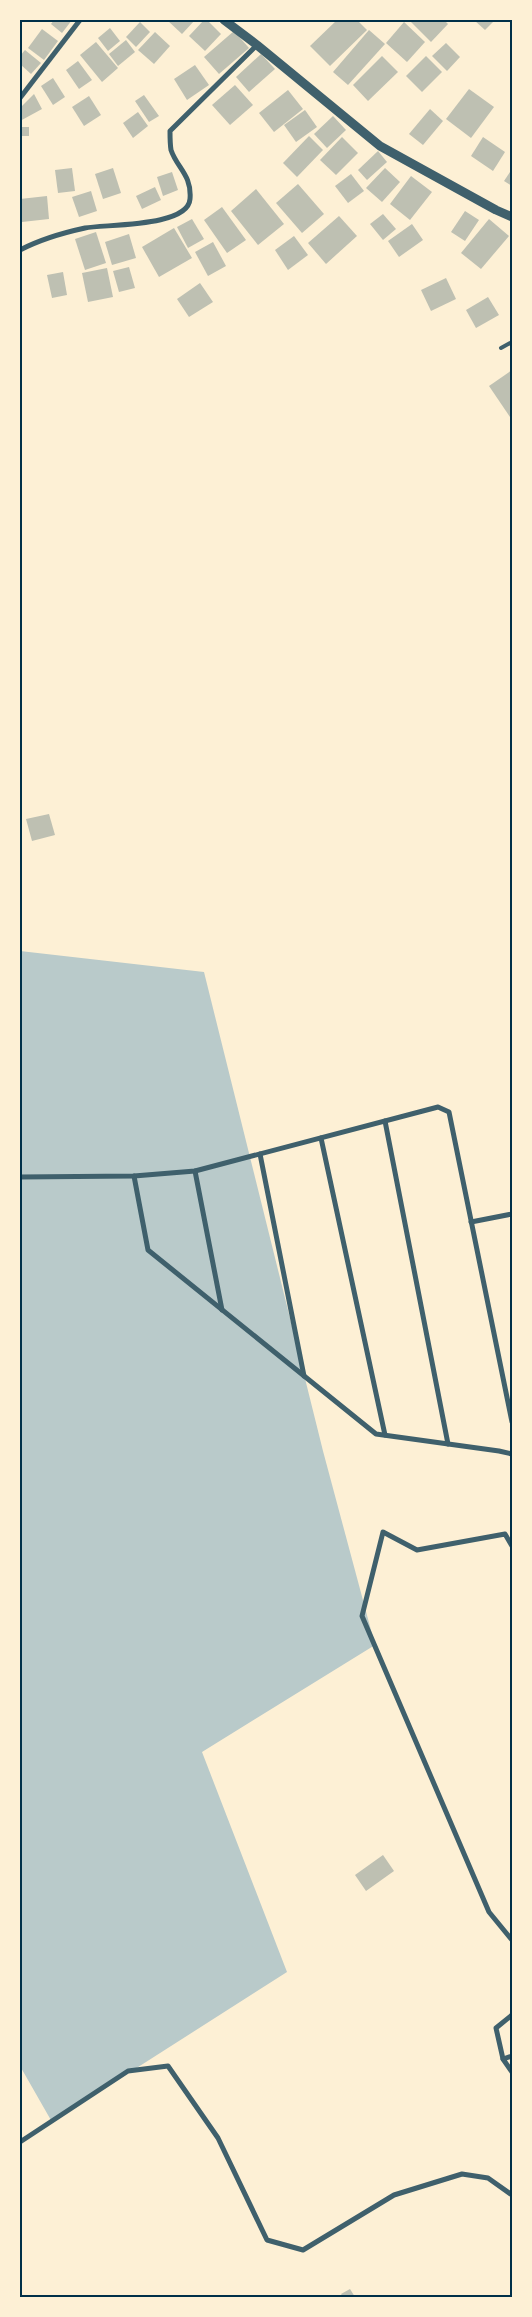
<svg xmlns="http://www.w3.org/2000/svg" width="532" height="2317" viewBox="0 0 532 2317" font-family="Mulish,sans-serif">
<style>
.green{fill:#b9caca}
.building{fill:#bec0b2}
.lines{fill:none;stroke-linecap:round;stroke-linejoin:round}
.service{stroke:#3f606c;stroke-width:4}
.minor{stroke:#3f606c;stroke-width:5}
.tertiary{stroke:#3f606c;stroke-width:9}
.neatline{fill:none;stroke:#003049;stroke-width:2}
</style>
<rect width="100%" height="100%" fill="#fdf0d5"/>
<path class="green" d="M 20,951 L 204,972 L 323,1451 L 375,1645 L 202,1752 L 287,1972 L 52,2122 L 20,2066 Z"/>
<g class="building">
<path d="M 54,20 L 72,20 L 62,33 L 51,24 Z"/>
<path d="M 167,20 L 195,20 L 182,34 Z"/>
<path d="M 204,20 L 207,20 L 221,34 L 205,51 L 189,36 Z"/>
<path d="M 337,20 L 357,20 L 367,30 L 330,66 L 310,46 Z"/>
<path d="M 409,20 L 444,20 L 448,24 L 431,42 Z"/>
<path d="M 474,20 L 495,20 L 485,30 Z"/>
<path d="M 140,22 L 150,32 L 136,47 L 126,37 Z"/>
<path d="M 404,22 L 425,42 L 407,62 L 386,43 Z"/>
<path d="M 110,28 L 120,41 L 108,51 L 98,38 Z"/>
<path d="M 42,29 L 58,41 L 44,60 L 28,48 Z"/>
<path d="M 369,30 L 385,44 L 348,85 L 333,72 Z"/>
<path d="M 234,31 L 249,48 L 219,74 L 204,57 Z"/>
<path d="M 155,32 L 170,46 L 154,64 L 138,50 Z"/>
<path d="M 126,40 L 135,52 L 118,66 L 109,54 Z"/>
<path d="M 96,42 L 118,68 L 102,82 L 80,55 Z"/>
<path d="M 446,43 L 460,57 L 447,71 L 432,56 Z"/>
<path d="M 25,50 L 41,63 L 31,74 L 20,64 L 20,56 Z"/>
<path d="M 261,54 L 275,69 L 249,92 L 236,77 Z"/>
<path d="M 382,56 L 398,72 L 368,101 L 353,85 Z"/>
<path d="M 426,56 L 442,72 L 422,92 L 406,76 Z"/>
<path d="M 78,61 L 92,80 L 79,89 L 66,70 Z"/>
<path d="M 195,65 L 209,85 L 187,100 L 174,79 Z"/>
<path d="M 53,78 L 65,97 L 53,105 L 41,86 Z"/>
<path d="M 235,85 L 253,105 L 230,125 L 212,105 Z"/>
<path d="M 469,89 L 494,107 L 471,138 L 446,119 Z"/>
<path d="M 288,90 L 303,109 L 274,132 L 259,113 Z"/>
<path d="M 34,94 L 42,109 L 20,121 L 20,108 Z"/>
<path d="M 144,95 L 159,116 L 149,122 L 135,101 Z"/>
<path d="M 89,96 L 101,115 L 84,126 L 72,107 Z"/>
<path d="M 430,109 L 443,121 L 423,145 L 409,134 Z"/>
<path d="M 305,110 L 317,127 L 296,142 L 284,125 Z"/>
<path d="M 138,112 L 148,126 L 133,138 L 123,123 Z"/>
<path d="M 333,116 L 346,130 L 327,148 L 314,134 Z"/>
<rect x="20" y="127" width="9" height="9"/>
<path d="M 309,136 L 323,150 L 297,177 L 283,163 Z"/>
<path d="M 342,137 L 358,153 L 336,175 L 320,160 Z"/>
<path d="M 483,137 L 505,152 L 493,171 L 471,156 Z"/>
<path d="M 378,151 L 387,162 L 367,180 L 358,170 Z"/>
<path d="M 72,168 L 75,191 L 58,193 L 55,170 Z"/>
<path d="M 113,168 L 121,193 L 103,199 L 95,174 Z"/>
<path d="M 385,168 L 400,182 L 382,202 L 366,188 Z"/>
<path d="M 512,169 L 512,186 L 504,181 Z"/>
<path d="M 172,172 L 178,190 L 163,196 L 157,177 Z"/>
<path d="M 351,174 L 364,191 L 348,203 L 335,186 Z"/>
<path d="M 411,176 L 432,192 L 410,220 L 390,204 Z"/>
<path d="M 298,184 L 324,214 L 302,233 L 276,203 Z"/>
<path d="M 155,187 L 161,200 L 142,209 L 136,196 Z"/>
<path d="M 256,189 L 284,224 L 258,245 L 231,211 Z"/>
<path d="M 91,191 L 97,211 L 79,217 L 72,197 Z"/>
<path d="M 47,196 L 49,219 L 22,222 L 20,199 Z"/>
<path d="M 222,207 L 246,240 L 227,253 L 204,220 Z"/>
<path d="M 465,211 L 479,220 L 465,241 L 451,232 Z"/>
<path d="M 383,214 L 396,229 L 383,240 L 370,224 Z"/>
<path d="M 339,216 L 357,236 L 326,264 L 308,243 Z"/>
<path d="M 192,219 L 204,239 L 188,248 L 177,227 Z"/>
<path d="M 489,219 L 509,236 L 481,269 L 461,253 Z"/>
<path d="M 412,224 L 423,240 L 399,257 L 388,241 Z"/>
<path d="M 174,228 L 192,258 L 159,277 L 142,247 Z"/>
<path d="M 96,232 L 106,263 L 85,270 L 75,239 Z"/>
<path d="M 129,234 L 136,258 L 112,265 L 105,242 Z"/>
<path d="M 294,236 L 308,255 L 288,270 L 275,250 Z"/>
<path d="M 213,242 L 226,266 L 208,276 L 195,252 Z"/>
<path d="M 129,267 L 135,288 L 119,292 L 113,271 Z"/>
<path d="M 107,268 L 113,297 L 88,302 L 82,273 Z"/>
<path d="M 63,272 L 67,295 L 52,298 L 47,275 Z"/>
<path d="M 446,278 L 456,299 L 431,311 L 421,290 Z"/>
<path d="M 200,283 L 213,302 L 189,317 L 177,299 Z"/>
<path d="M 488,297 L 499,315 L 476,328 L 466,310 Z"/>
<path d="M 512,370 L 512,420 L 489,386 Z"/>
<path d="M 49,814 L 55,835 L 32,841 L 26,819 Z"/>
<path d="M 383,1855 L 394,1871 L 366,1891 L 355,1875 Z"/>
<path d="M 350,2289 L 355,2297 L 343,2297 L 341,2294 Z"/>
</g>
<g class="lines">
<path class="service" d="M 501,348 L 512,342"/>
<g class="minor">
<path d="M 20,98 L 80,20"/>
<path d="M 20,250 C 41,239 62,233 85,228 C 107,224 188,227 190,199 C 192,175 177,168 171,150 C 170,144 170,137 170,131 L 257,45"/>
<path d="M 385,1121 L 448,1444"/>
<path d="M 321,1138 L 385,1435"/>
<path d="M 260,1154 L 304,1376"/>
<path d="M 195,1171 L 222,1310"/>
<path d="M 134,1176 L 148,1250 L 376,1434 L 499,1451 L 512,1454"/>
<path d="M 20,1177 L 134,1176 L 195,1171 L 438,1107 L 449,1112 L 512,1422"/>
<path d="M 471,1222 L 512,1214"/>
<path d="M 512,1546 L 505,1534 L 417,1550 L 383,1532 L 362,1616 L 489,1912 L 512,1940"/>
<path d="M 512,2015 L 496,2028 L 503,2059 L 512,2072"/>
<path d="M 503,2059 L 512,2056"/>
<path d="M 20,2142 L 128,2071 L 168,2066 L 218,2138 L 267,2240 L 303,2250 L 394,2195 L 462,2174 L 488,2178 L 512,2195"/>
</g>
<path class="tertiary" d="M 224,20 L 257,45 L 380,146 L 496,210 L 512,217"/>
</g>
<rect width="532" height="2317" fill="none" stroke="#fdf0d5" stroke-width="42"/>
<rect x="21" y="21" width="490" height="2275" class="neatline"/>
</svg>
